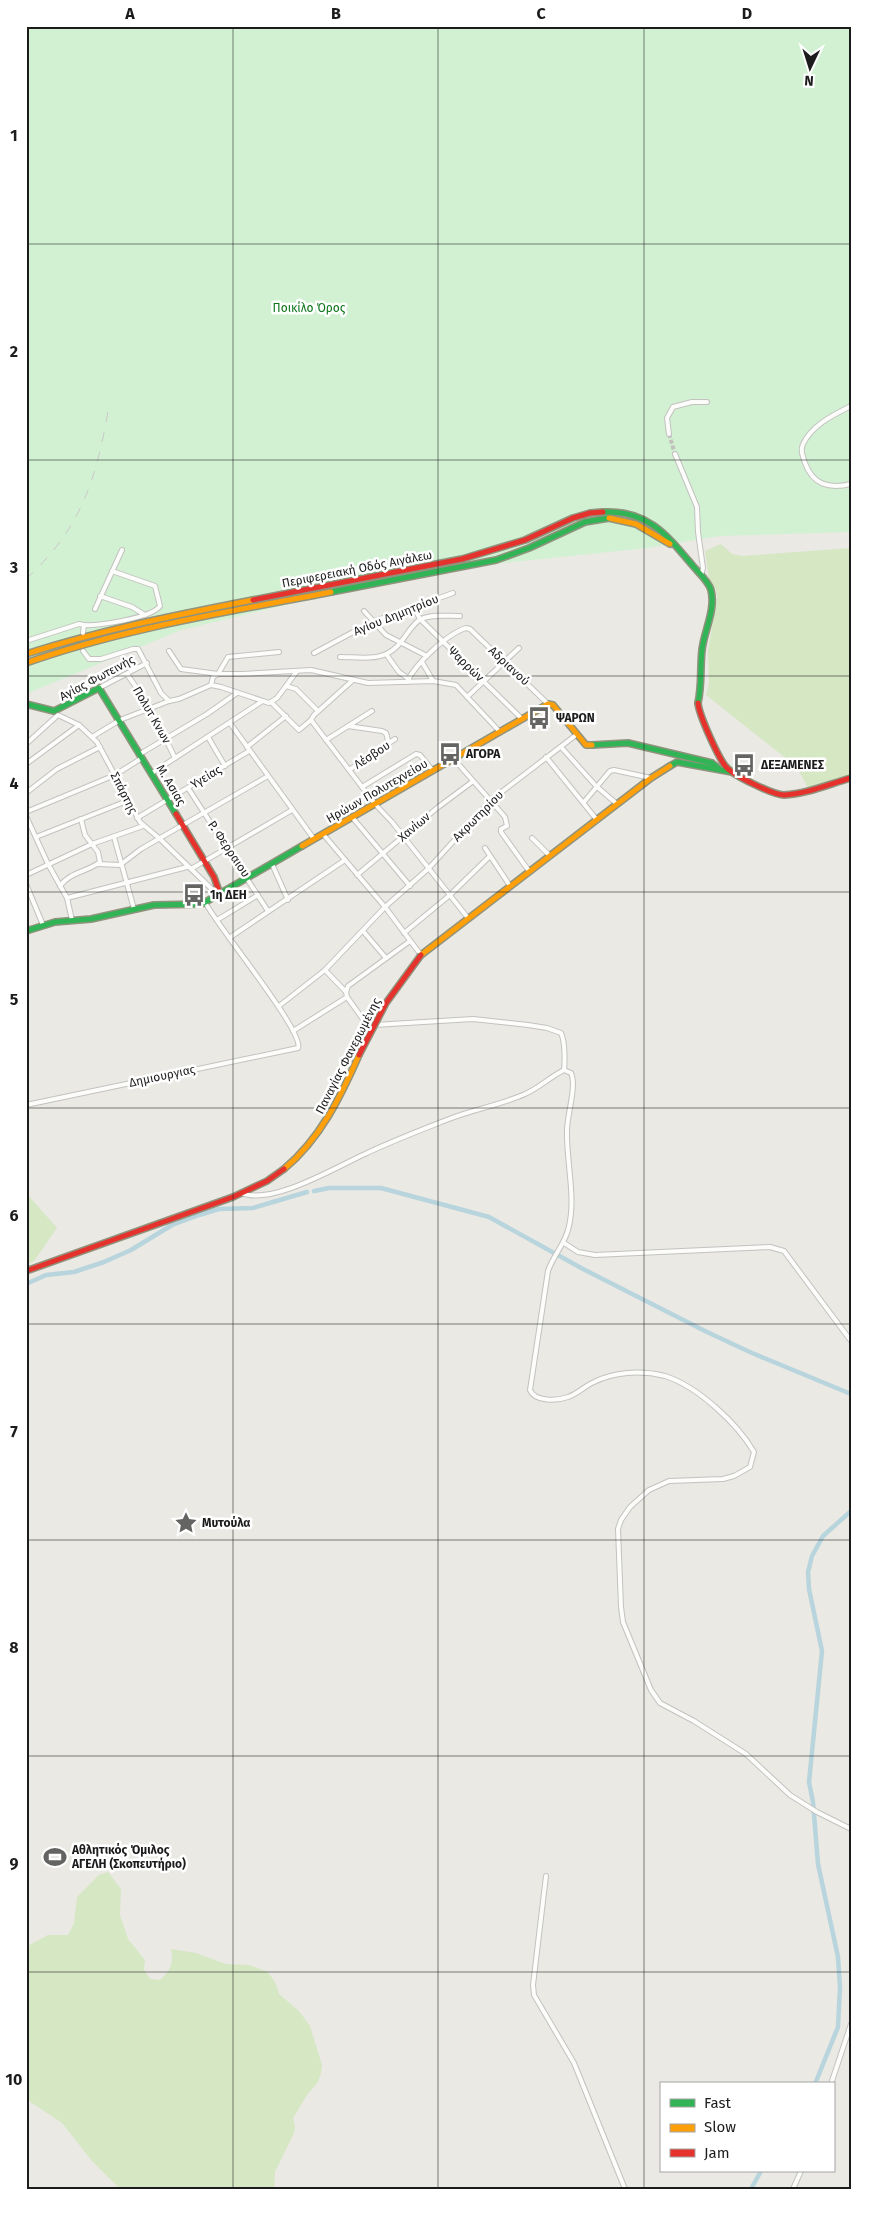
<svg xmlns="http://www.w3.org/2000/svg" width="877" height="2215" viewBox="0 0 877 2215" font-family="'Fira Sans',sans-serif">
<style>
.grass{fill:#d5e7c3}
.park{fill:#d2f1d3}
.lines{fill:none;stroke-linecap:round;stroke-linejoin:round}
.canal{stroke:#b8d4dd;stroke-width:4.5}
.street-tunnel{stroke:#c1c0bc;stroke-width:4;stroke-dasharray:4 2;stroke-linecap:butt}
.street-casing{stroke:#c3c2c0;stroke-width:6}
.fast-casing{stroke:#90937d;stroke-width:8}
.slow-casing{stroke:#90937d;stroke-width:8}
.jam-casing{stroke:#90937d;stroke-width:8}
.street{stroke:#fcfcfb;stroke-width:4}
.fast{stroke:#30b455;stroke-width:5}
.slow{stroke:#ff9f0a;stroke-width:5}
.jam{stroke:#e5322d;stroke-width:5}
.rail{stroke:#c9c9c8;stroke-width:1;stroke-dasharray:10 10;stroke-linecap:butt}
.jam-bridge-casing{stroke:#90937d;stroke-width:8;stroke-linecap:butt}
.jam-bridge{stroke:#e5322d;stroke-width:5}
.grid{fill:none;stroke:#1c1c1c;stroke-width:1;stroke-opacity:0.55}
.labels{text-anchor:middle;dominant-baseline:central;stroke-width:5;stroke-linejoin:round;paint-order:stroke}
.park-label{font-size:12px;fill:#0e751c;stroke:#fff}
.street-label{font-size:12px;fill:#1c1c1c;stroke:#fff}
.poi-label{font-size:12px;font-weight:bold;fill:#1c1c1c;stroke:#fff;text-anchor:start}
.neatline{fill:none;stroke:#1c1c1c;stroke-width:2}
.grid-label{font-size:16px;text-anchor:middle;font-weight:bold;fill:#1c1c1c}
</style>
<rect width="100%" height="100%" fill="#eae9e4"/>
<g class="grass">
<path d="M 721,544 L 732,554 L 743,556 L 851,548 L 851,775 L 808,788 L 797,767 L 787,763 L 783,756 L 706,695 L 709,684 L 708,651 L 717,597 L 716,590 L 709,579 L 705,551 Z"/>
<path d="M 26,1193 L 57,1228 L 34,1261 L 26,1265 Z"/>
<path d="M 108,1872 L 121,1889 L 120,1915 L 128,1939 L 145,1960 L 144,1970 L 150,1979 L 160,1980 C 171,1970 174,1963 171,1949 L 196,1953 L 226,1964 L 249,1965 L 268,1972 L 276,1984 L 279,1994 L 299,2011 L 310,2026 L 322,2065 L 321,2073 L 318,2082 L 307,2095 L 293,2118 L 295,2127 L 294,2133 L 275,2172 L 274,2189 L 120,2189 L 92,2161 L 62,2123 L 26,2099 L 26,1947 L 48,1935 L 68,1935 L 74,1923 L 77,1897 L 99,1875 Z"/>
</g>
<path class="park" d="M 26,26 L 851,26 L 851,532 L 720,536 L 647,548 L 427,571 L 181,630 L 26,694 Z"/>
<g class="lines">
<g class="canal">
<path d="M 314,1191 L 329,1188 L 381,1188 L 489,1217 L 583,1269 L 707,1332 L 752,1353 L 851,1394"/>
<path d="M 26,1284 L 46,1275 L 74,1272 L 104,1262 L 131,1250 L 172,1225 L 199,1215 L 219,1209 L 253,1208 L 307,1192"/>
<path d="M 815,2084 L 838,2027 L 840,1987 L 838,1957 L 818,1864 L 813,1802 L 809,1782 L 822,1651 L 809,1589 L 808,1572 L 812,1556 L 823,1536 L 851,1511"/>
<path d="M 751,2189 L 761,2171"/>
</g>
<path class="street-tunnel" d="M 669,434 L 675,454"/>
<defs>
<g id="street">
<path d="M 851,406 C 833,415 812,425 803,444 C 800,451 803,456 805,463 C 813,485 829,489 851,484"/>
<path d="M 669,434 L 667,418 L 673,407 L 692,402 L 707,402"/>
<path d="M 675,454 L 697,507 L 698,532 L 703,568 L 701,575"/>
<path d="M 100,596 L 132,607 L 145,615"/>
<path d="M 413,606 L 420,619 L 522,719"/>
<path d="M 95,609 L 122,550"/>
<path d="M 364,611 L 386,635 L 427,656"/>
<path d="M 84,625 C 98,626 152,618 160,606 L 155,586 L 112,571"/>
<path d="M 26,641 L 79,624 L 84,625 L 83,633"/>
<path d="M 83,651 L 89,659 L 101,659 L 133,649 L 138,649 L 161,693 L 169,701"/>
<path d="M 169,651 L 181,669 L 218,674 L 242,674 L 311,670 L 368,683 L 433,681 L 456,685 L 500,732"/>
<path d="M 314,653 L 372,622 L 453,593"/>
<path d="M 386,654 L 399,672 L 409,679"/>
<path d="M 340,657 C 355,657 373,660 386,654 C 403,647 408,626 421,619 C 432,614 448,616 460,616"/>
<path d="M 422,662 L 433,681"/>
<path d="M 127,674 L 151,709 L 175,758"/>
<path d="M 353,680 L 314,715 L 311,720 L 375,804 L 392,822 L 468,918"/>
<path d="M 407,682 C 415,664 447,634 466,628 L 470,629 L 548,704"/>
<path d="M 211,685 L 213,677 L 218,674 L 228,657 L 279,652"/>
<path d="M 286,686 L 297,671"/>
<path d="M 99,688 L 147,663"/>
<path d="M 467,697 L 519,648"/>
<path d="M 271,702 L 299,730 L 311,720"/>
<path d="M 230,723 L 314,839"/>
<path d="M 348,726 L 382,731 L 386,733 L 389,744"/>
<path d="M 92,737 L 120,720 L 169,701 L 179,699 L 211,685 L 221,687 L 269,703 L 277,698 L 286,686 L 296,689 L 318,711"/>
<path d="M 208,737 L 225,766"/>
<path d="M 326,740 L 372,711"/>
<path d="M 26,744 L 58,715 L 79,725 L 97,742 L 140,822 L 160,839 L 218,895"/>
<path d="M 247,747 L 286,716"/>
<path d="M 561,747 L 596,786 L 617,804"/>
<path d="M 140,754 L 207,714 L 237,693"/>
<path d="M 546,757 L 597,820"/>
<path d="M 453,758 L 505,817 L 507,826 L 501,829 L 501,832 L 529,871"/>
<path d="M 26,764 L 79,725"/>
<path d="M 349,770 L 395,739"/>
<path d="M 152,773 L 261,702"/>
<path d="M 362,787 L 416,754 L 420,755 L 433,771"/>
<path d="M 188,788 L 268,911"/>
<path d="M 26,793 L 57,769 L 100,747"/>
<path d="M 584,802 L 610,771 L 614,770 L 651,778"/>
<path d="M 26,812 L 115,775 L 142,758"/>
<path d="M 26,816 L 48,864 L 67,898 L 72,920"/>
<path d="M 352,817 L 410,886"/>
<path d="M 137,818 L 249,751"/>
<path d="M 323,834 L 385,907 L 421,955"/>
<path d="M 36,837 L 127,801"/>
<path d="M 114,837 L 134,909"/>
<path d="M 532,838 L 550,856"/>
<path d="M 485,848 L 510,886"/>
<path d="M 98,864 L 120,865 L 141,849 L 268,776"/>
<path d="M 272,864 L 288,900"/>
<path d="M 191,869 L 292,810"/>
<path d="M 26,875 L 92,844 L 143,826"/>
<path d="M 357,875 L 437,808 L 472,782"/>
<path d="M 26,884 L 43,925"/>
<path d="M 60,886 C 70,872 87,872 100,862 L 98,852 L 85,835 L 81,819"/>
<path d="M 67,898 L 187,867"/>
<path d="M 217,920 L 258,895"/>
<path d="M 363,931 L 386,958"/>
<path d="M 404,933 L 450,895 L 490,856"/>
<path d="M 229,938 L 345,860"/>
<path d="M 325,970 L 346,992 L 347,997 L 365,1022 L 374,1025 L 473,1019 L 528,1025 L 547,1028 L 561,1033 C 565,1041 565,1061 564,1070"/>
<path d="M 346,992 L 348,986 L 410,941"/>
<path d="M 279,1006 L 325,970 L 385,907 L 429,868 L 491,800 L 576,735"/>
<path d="M 293,1031 L 347,997"/>
<path d="M 26,1105 L 298,1048 C 305,1032 216,925 205,902"/>
<path d="M 241,1193 C 272,1206 336,1167 365,1154 C 392,1141 421,1130 449,1119 C 474,1109 501,1105 525,1094 C 539,1088 550,1077 564,1070 L 571,1073 C 577,1086 567,1115 567,1130 C 566,1160 576,1197 569,1226 C 566,1243 554,1254 548,1271 L 530,1390 C 535,1402 557,1401 568,1397 C 577,1394 585,1386 594,1382 C 604,1377 616,1374 627,1373 C 639,1372 653,1373 665,1376 C 697,1386 737,1423 754,1452 L 750,1467 L 734,1476 L 723,1479 L 669,1481 L 649,1490 L 630,1507 L 621,1520 L 618,1529 L 621,1607 L 623,1622 L 651,1690 L 660,1703 L 694,1721 L 746,1754 L 790,1795 L 817,1812 L 851,1829"/>
<path d="M 564,1243 L 578,1252 L 595,1255 L 770,1247 L 784,1251 L 851,1341"/>
<path d="M 546,1876 L 533,1985 L 534,1995 L 574,2063 L 625,2189"/>
<path d="M 831,2084 L 851,2024"/>
<path d="M 793,2189 L 801,2171"/>
</g>
<g id="fast">
<path d="M 603,512 C 648,510 667,535 693,566 C 699,573 709,582 711,590 C 716,610 704,631 702,650 C 700,668 702,685 698,703"/>
<path d="M 331,592 L 496,560 L 529,548 L 585,522 L 609,518"/>
<path d="M 26,704 L 54,711 L 99,688 L 176,814"/>
<path d="M 592,745 L 628,743 L 712,763 L 719,769"/>
<path d="M 670,766 L 677,762 L 732,772"/>
<path d="M 26,931 L 55,922 L 91,919 L 154,905 L 202,904 L 302,846"/>
</g>
<g id="slow">
<path d="M 609,518 L 636,524 L 670,544"/>
<path d="M 26,654 C 101,630 176,615 253,600"/>
<path d="M 26,663 C 125,628 229,612 331,592"/>
<path d="M 302,846 L 548,704 L 553,705 L 586,745 L 592,745"/>
<path d="M 421,955 L 651,778 L 670,766"/>
<path d="M 284,1169 C 320,1139 340,1098 359,1055"/>
</g>
<g id="jam">
<path d="M 253,600 L 462,559 L 525,540 L 573,518 L 590,513 L 603,512"/>
<path d="M 698,703 C 699,715 718,757 726,767 C 733,775 773,795 784,795 C 807,794 829,784 851,778"/>
<path d="M 176,814 L 214,877 L 220,894"/>
<path d="M 26,1271 L 233,1197 L 267,1181 L 284,1169"/>
</g>
</defs>
<use href="#street" class="street-casing"/>
<use href="#fast" class="fast-casing"/>
<use href="#slow" class="slow-casing"/>
<use href="#jam" class="jam-casing"/>
<use href="#street" class="street"/>
<use href="#fast" class="fast"/>
<use href="#slow" class="slow"/>
<use href="#jam" class="jam"/>
<path class="rail" d="M 26,579 C 80,530 96,481 108,411"/>
<defs>
<path id="jam-bridge" d="M 359,1055 L 386,1003 L 421,955"/>
</defs>
<use href="#jam-bridge" class="jam-bridge-casing"/>
<use href="#jam-bridge" class="jam-bridge"/>
</g>
<path class="grid" d="M 233,26 L 233,2189M 438,26 L 438,2189M 644,26 L 644,2189M 26,244 L 851,244M 26,460 L 851,460M 26,676 L 851,676M 26,892 L 851,892M 26,1108 L 851,1108M 26,1324 L 851,1324M 26,1540 L 851,1540M 26,1756 L 851,1756M 26,1972 L 851,1972"/>
<defs>
<symbol id="bus-bare" viewBox="-9 -9 18 18"><path d="M-5-6H5V4H4V6H2V4H-2V6H-4V4H-5ZM-3.5-4V0h7V-4ZM-3.5 1.2v1.5H-2V1.2ZM2 1.2v1.5H3.5V1.2Z" fill="#646462" stroke="#fff" stroke-width="2.5" paint-order="stroke"/></symbol>
<symbol id="sight-bare" viewBox="-9 -9 18 18"><path d="M0-6L1.8-2.2L6-1.7L2.9 1.2L3.7 5.4L0 3.3L-3.7 5.4L-2.9 1.2L-6-1.7L-1.8-2.2Z" fill="#646462" stroke="#fff" stroke-width="2.5" paint-order="stroke"/></symbol>
<symbol id="stadium-bare" viewBox="-9 -9 18 18"><path d="M0-5a6.5 5 0 1 0 0 10a6.5 5 0 1 0 0-10ZM-3.5-1.8h7v3.6h-7Z" fill="#646462" stroke="#fff" stroke-width="2.5" paint-order="stroke"/></symbol>
</defs>
<g fill-rule="evenodd">
<use href="#bus-bare" x="523" y="702" width="32" height="32"/>
<use href="#bus-bare" x="434" y="738" width="32" height="32"/>
<use href="#bus-bare" x="728" y="749" width="32" height="32"/>
<use href="#bus-bare" x="178" y="879" width="32" height="32"/>
<use href="#sight-bare" x="170" y="1507" width="32" height="32"/>
<use href="#stadium-bare" x="39" y="1841" width="32" height="32"/>
</g>
<g class="labels">
<g class="park-label">
<text x="309" y="308">Ποικίλο Όρος</text>
</g>
<g class="street-label">
<text transform="translate(357 569) rotate(-11)">Περιφερειακή Οδός Αιγάλεω</text>
<text transform="translate(396 615) rotate(-22)">Αγίου Δημητρίου</text>
<text transform="translate(466 664) rotate(44)">Ψαρρών</text>
<text transform="translate(509 666) rotate(43)">Αδριανού</text>
<text transform="translate(97 678) rotate(-28)">Αγίας Φωτεινής</text>
<text transform="translate(152 715) rotate(60)">Πολυτ Κνων</text>
<text transform="translate(372 755) rotate(-33)">Λέσβου</text>
<text transform="translate(206 777) rotate(-31)">Υγείας</text>
<text transform="translate(171 785) rotate(59)">Μ. Ασιας</text>
<text transform="translate(377 791) rotate(-30)">Ηρώων Πολυτεχνείου</text>
<text transform="translate(124 793) rotate(63)">Σπάρτης</text>
<text transform="translate(478 816) rotate(-45)">Ακρωτηρίου</text>
<text transform="translate(414 827) rotate(-40)">Χανίων</text>
<text transform="translate(229 849) rotate(56)">Ρ. Φερραιου</text>
<text transform="translate(348 1056) rotate(-63)">Παναγίας Φανερωμένης</text>
<text transform="translate(162 1076) rotate(-12)">Δημιουργιας</text>
</g>
<g class="poi-label">
<text x="556" y="718">ΨΑΡΩΝ</text>
<text x="466" y="754">ΑΓΟΡΑ</text>
<text x="761" y="765">ΔΕΞΑΜΕΝΕΣ</text>
<text x="210" y="895">1η ΔΕΗ</text>
<text x="202" y="1523">Μυτούλα</text>
<text x="72" y="1850">Αθλητικός Όμιλος<tspan x="72" dy="14">ΑΓΕΛΗ (Σκοπευτήριο)</tspan></text>
</g>
</g>
<rect width="877" height="2215" fill="none" stroke="#ffffff" stroke-width="55"/>
<rect x="660" y="2082" width="175" height="90" fill="#ffffff" stroke="#a4a4a4"/>
<rect x="670" y="2099" width="25" height="8" fill="#30b455" stroke="#a4a4a4"/>
<text x="704" y="2108" font-size="15" fill="#1c1c1c">Fast</text>
<rect x="670" y="2124" width="25" height="8" fill="#ff9f0a" stroke="#a4a4a4"/>
<text x="704" y="2132" font-size="15" fill="#1c1c1c">Slow</text>
<rect x="670" y="2149" width="25" height="8" fill="#e5322d" stroke="#a4a4a4"/>
<text x="704" y="2158" font-size="15" fill="#1c1c1c">Jam</text>
<g transform="translate(810 68) rotate(184)" stroke="#ffffff" stroke-width="4" paint-order="stroke">
<path d="M0-4L9 19L0 12L-9 19Z" fill="#1c1c1c"/>
<text y="-8" font-size="14" font-weight="bold" text-anchor="middle" fill="#1c1c1c">N</text>
</g>
<rect x="28" y="28" width="822" height="2160" class="neatline"/>
<g class="grid-label">
<text x="130" y="19">A</text>
<text x="336" y="19">B</text>
<text x="541" y="19">C</text>
<text x="747" y="19">D</text>
<text x="14" y="141">1</text>
<text x="14" y="357">2</text>
<text x="14" y="573">3</text>
<text x="14" y="789">4</text>
<text x="14" y="1005">5</text>
<text x="14" y="1221">6</text>
<text x="14" y="1437">7</text>
<text x="14" y="1653">8</text>
<text x="14" y="1869">9</text>
<text x="14" y="2085">10</text>
</g>
</svg>
